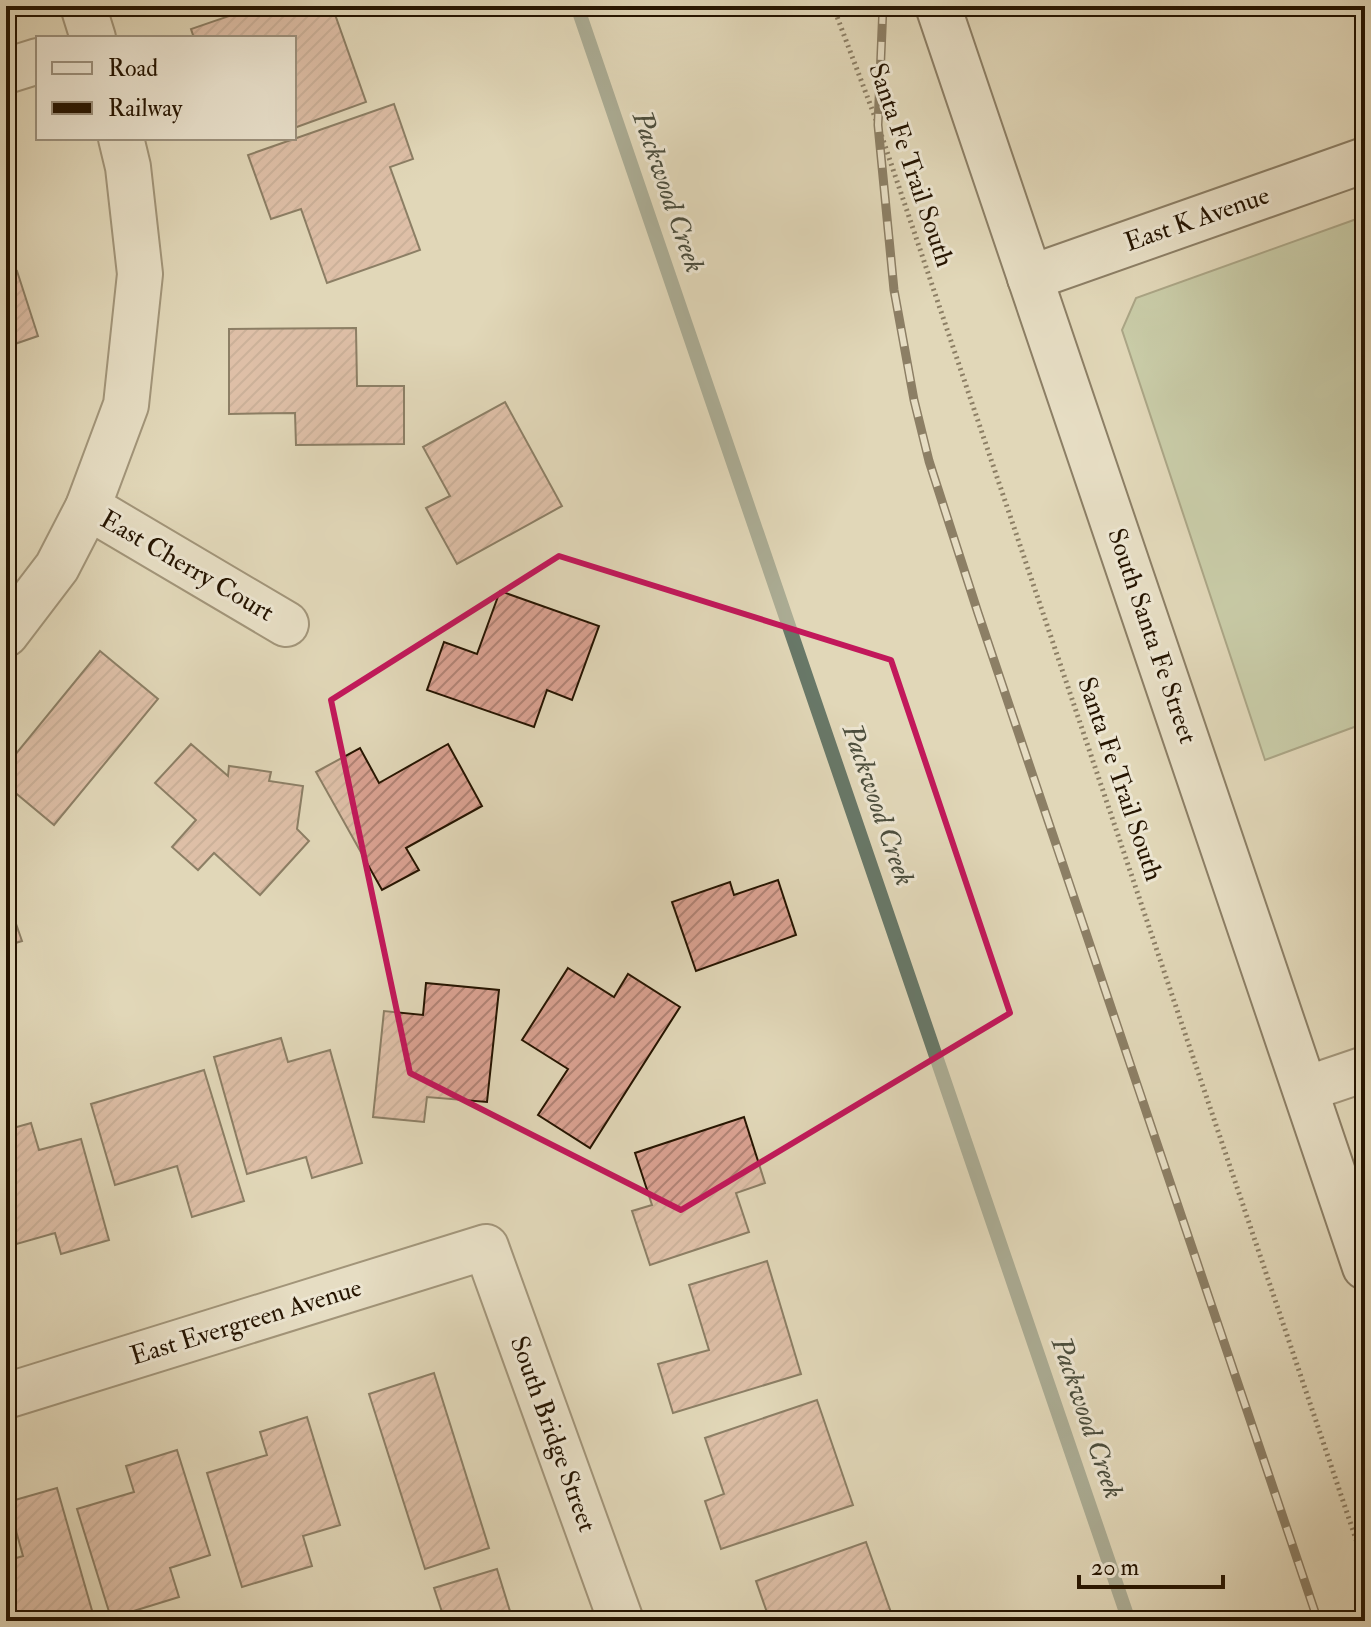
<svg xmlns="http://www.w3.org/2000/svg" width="1371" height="1627" viewBox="0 0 1371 1627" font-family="'IM FELL Double Pica',serif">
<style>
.grass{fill:#acbf94;stroke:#686a4a;stroke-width:2}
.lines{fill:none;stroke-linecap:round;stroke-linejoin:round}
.stream{stroke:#687868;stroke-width:14}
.building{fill:url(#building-hatch);stroke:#251400;stroke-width:2}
.street-casing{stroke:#54452e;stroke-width:48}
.secondary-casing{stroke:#251400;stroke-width:48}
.path{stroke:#251400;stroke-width:5;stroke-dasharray:2 4;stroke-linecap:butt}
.street{stroke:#ece5d1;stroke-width:44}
.secondary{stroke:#ece5d1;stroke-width:44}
.rail-casing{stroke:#251400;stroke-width:9}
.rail{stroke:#ece5d1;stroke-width:6;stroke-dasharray:18;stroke-linecap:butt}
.marked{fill:none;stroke:#c2185b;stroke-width:6;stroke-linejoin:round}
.labels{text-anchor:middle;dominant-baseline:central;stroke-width:6;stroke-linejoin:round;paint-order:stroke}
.street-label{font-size:26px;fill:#251400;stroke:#ece5d1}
.water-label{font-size:28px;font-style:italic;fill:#4c4e3d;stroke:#ece5d1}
</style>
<defs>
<pattern id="building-hatch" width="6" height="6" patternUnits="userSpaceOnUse" patternTransform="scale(2)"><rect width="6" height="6" fill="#daa292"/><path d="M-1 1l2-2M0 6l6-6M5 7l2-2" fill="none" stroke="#b18375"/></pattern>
</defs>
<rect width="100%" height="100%" fill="#e1d7b8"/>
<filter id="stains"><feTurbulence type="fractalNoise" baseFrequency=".0025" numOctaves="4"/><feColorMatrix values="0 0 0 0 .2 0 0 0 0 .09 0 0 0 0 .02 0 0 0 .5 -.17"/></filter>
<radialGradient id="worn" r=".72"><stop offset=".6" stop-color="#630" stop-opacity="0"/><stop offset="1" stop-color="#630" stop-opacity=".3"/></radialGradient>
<path class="grass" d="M 1365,216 L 1365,723 L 1265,760 L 1122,330 L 1136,298 Z"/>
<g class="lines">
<path class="stream" d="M 577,6 L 1129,1621"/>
</g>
<g class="building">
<path d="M 258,6 L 332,6 L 366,102 L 294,128 L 294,38 L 194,38 L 191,29 Z"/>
<path d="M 394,104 L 413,159 L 390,167 L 420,250 L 327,283 L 301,209 L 271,219 L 248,155 Z"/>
<path d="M 17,271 L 38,336 L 6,347 L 6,274 Z"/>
<path d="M 356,328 L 357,386 L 404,386 L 404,444 L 296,445 L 295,413 L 229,414 L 229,329 Z"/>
<path d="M 505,402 L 562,506 L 457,564 L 426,508 L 450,496 L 423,447 Z"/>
<path d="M 500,591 L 599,626 L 572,700 L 547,690 L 534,727 L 427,690 L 444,642 L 477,654 Z"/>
<path d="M 100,651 L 158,699 L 54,825 L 6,785 L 6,766 Z"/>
<path d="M 191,744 L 228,776 L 229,766 L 271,772 L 269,781 L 303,786 L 297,829 L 309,841 L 260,895 L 214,853 L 198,870 L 172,847 L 196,820 L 155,783 Z"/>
<path d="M 448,744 L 482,806 L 406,848 L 419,870 L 382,890 L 316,772 L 360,748 L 379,783 Z"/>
<path d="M 778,880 L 796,935 L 696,971 L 672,902 L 730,882 L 734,895 Z"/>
<path d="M 6,895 L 22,941 L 6,946 Z"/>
<path d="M 568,968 L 614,997 L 628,974 L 680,1007 L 590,1148 L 538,1115 L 568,1069 L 522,1040 Z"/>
<path d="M 426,983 L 499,990 L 487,1102 L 427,1097 L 424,1122 L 373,1117 L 384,1011 L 423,1015 Z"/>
<path d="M 281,1038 L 288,1062 L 330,1050 L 362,1163 L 312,1178 L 306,1157 L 247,1174 L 214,1057 Z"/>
<path d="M 204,1070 L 244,1201 L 192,1217 L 177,1166 L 115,1185 L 91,1104 Z"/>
<path d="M 744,1117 L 765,1183 L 736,1193 L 749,1232 L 650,1265 L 632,1211 L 652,1205 L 635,1153 Z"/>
<path d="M 31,1123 L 39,1150 L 81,1139 L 109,1240 L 61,1254 L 55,1233 L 6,1247 L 6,1130 Z"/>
<path d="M 767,1261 L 801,1374 L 673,1413 L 658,1364 L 709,1350 L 689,1285 Z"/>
<path d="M 434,1373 L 489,1548 L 425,1569 L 369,1394 Z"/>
<path d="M 817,1400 L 853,1505 L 721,1549 L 705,1501 L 724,1494 L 705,1438 Z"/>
<path d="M 307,1417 L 340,1525 L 303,1536 L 312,1566 L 242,1587 L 207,1473 L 267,1455 L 260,1432 Z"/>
<path d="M 177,1450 L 210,1555 L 170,1568 L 179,1597 L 111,1618 L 77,1509 L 134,1492 L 126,1466 Z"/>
<path d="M 57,1488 L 95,1621 L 6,1621 L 6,1561 L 23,1556 L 8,1502 Z"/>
<path d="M 866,1542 L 894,1621 L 770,1621 L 756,1581 Z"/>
<path d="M 497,1569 L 513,1621 L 445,1621 L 434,1588 Z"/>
</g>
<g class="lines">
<defs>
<g id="street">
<path d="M 83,6 L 93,38"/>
<path d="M 6,71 L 38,61"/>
<path d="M 88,507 L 286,624"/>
<path d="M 6,634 L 57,567 L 88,507 L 126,405 L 140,274 L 128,167 L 121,138"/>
<path d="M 1306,1089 L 1365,1069"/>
<path d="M 6,1396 L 486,1247 L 621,1621"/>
</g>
<g id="secondary">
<path d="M 938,6 L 1365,1267"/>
<path d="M 1030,278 L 1365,160"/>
</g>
</defs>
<use href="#street" class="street-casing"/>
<use href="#secondary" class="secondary-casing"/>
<path class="path" d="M 833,6 L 878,125 L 1365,1566"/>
<use href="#street" class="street"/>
<use href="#secondary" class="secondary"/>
<defs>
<path id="rail" d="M 883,6 L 878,125 L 894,290 L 914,400 L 929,461 L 978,613 L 1318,1621"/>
</defs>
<use href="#rail" class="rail-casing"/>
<use href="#rail" class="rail"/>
</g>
<path d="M0 0H1371V1627H0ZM 559,556 L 891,660 L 1010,1013 L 681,1210 L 410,1073 L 331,700 Z" fill="#e1d7b8" fill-opacity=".55" fill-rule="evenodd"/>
<path class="marked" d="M 559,556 L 891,660 L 1010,1013 L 681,1210 L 410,1073 L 331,700 Z"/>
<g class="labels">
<g class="street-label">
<text transform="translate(911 165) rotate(71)">Santa Fe Trail South</text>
<text transform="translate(1197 219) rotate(-19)">East K Avenue</text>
<text transform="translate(187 566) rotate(30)">East Cherry Court</text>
<text transform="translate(1152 636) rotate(71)">South Santa Fe Street</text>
<text transform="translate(1120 779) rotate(71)">Santa Fe Trail South</text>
<text transform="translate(246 1322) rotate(-17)">East Evergreen Avenue</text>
<text transform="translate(553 1434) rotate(70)">South Bridge Street</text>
</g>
<g class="water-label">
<text transform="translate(668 192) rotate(71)">Packwood Creek</text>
<text transform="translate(878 805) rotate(71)">Packwood Creek</text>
<text transform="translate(1087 1418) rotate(71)">Packwood Creek</text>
</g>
</g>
<rect width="1371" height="1627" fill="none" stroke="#e1d7b8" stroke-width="32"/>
<rect x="8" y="8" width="1355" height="1611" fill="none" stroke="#251400" stroke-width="4"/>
<rect x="16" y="16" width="1339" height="1595" fill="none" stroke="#251400" stroke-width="2"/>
<rect x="36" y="36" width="260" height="104" fill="#ece5d1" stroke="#9c917d" stroke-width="2"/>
<rect x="52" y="62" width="40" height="12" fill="#ece5d1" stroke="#9c917d" stroke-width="2"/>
<text x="108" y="76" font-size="24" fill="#251400">Road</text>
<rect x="52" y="102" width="40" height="12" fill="#251400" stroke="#9c917d" stroke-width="2"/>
<text x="108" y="116" font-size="24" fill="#251400">Railway</text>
<path d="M1079 1575v12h144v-12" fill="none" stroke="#251400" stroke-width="4"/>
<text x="1091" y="1575" font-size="24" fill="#251400" stroke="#ece5d1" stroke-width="6" paint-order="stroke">20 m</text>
<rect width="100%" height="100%" filter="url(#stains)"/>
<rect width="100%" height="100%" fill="url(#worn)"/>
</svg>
